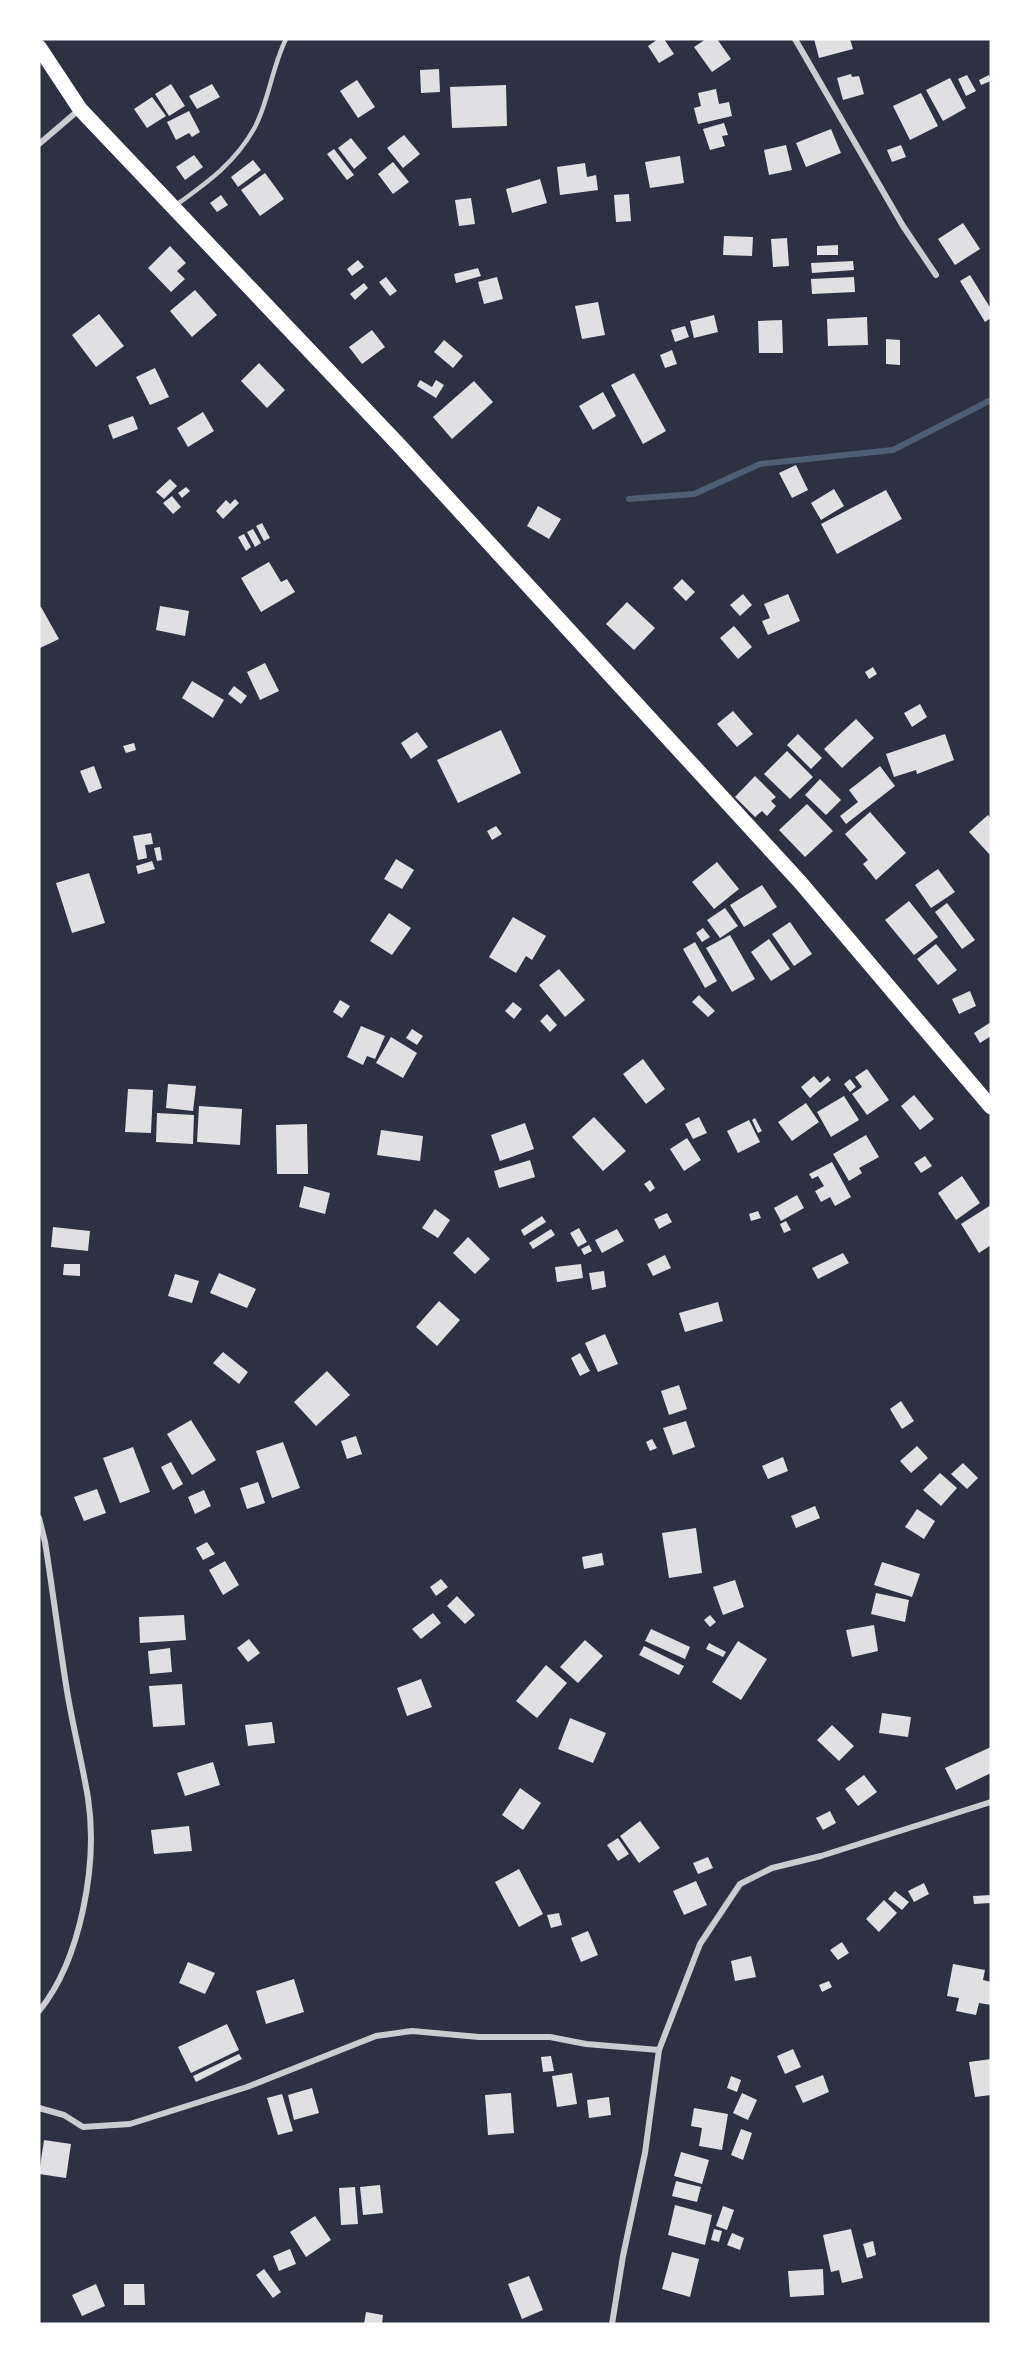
<svg xmlns="http://www.w3.org/2000/svg" width="1030" height="2363" viewBox="0 0 1030 2363" font-family="Ubuntu,sans-serif">
<style>
.lines{fill:none;stroke-linecap:round;stroke-linejoin:round}
.stream{stroke:#4f5d75;stroke-width:6}
.building{fill:#e0e0e3}
.service{stroke:#caccd0;stroke-width:4.5}
.minor{stroke:#caccd0;stroke-width:6}
.primary{stroke:#fff;stroke-width:15}
</style>
<rect width="100%" height="100%" fill="#2d3142"/>
<g class="lines">
<path class="stream" d="M 629,499 L 694,494 L 760,464 L 893,450 L 991,400"/>
</g>
<g class="building">
<path d="M 658,39 L 664,39 L 674,54 L 659,63 L 648,46 Z"/>
<path d="M 706,39 L 717,39 L 731,59 L 712,72 L 694,47 Z"/>
<path d="M 814,39 L 850,39 L 853,49 L 819,58 Z"/>
<path d="M 439,69 L 440,92 L 421,93 L 420,70 Z"/>
<path d="M 851,74 L 852,77 L 859,76 L 864,94 L 843,100 L 837,78 Z"/>
<path d="M 967,75 L 976,91 L 966,96 L 958,79 Z"/>
<path d="M 989,75 L 991,81 L 981,85 L 979,80 Z"/>
<path d="M 950,78 L 966,108 L 943,121 L 926,90 Z"/>
<path d="M 357,80 L 375,107 L 358,118 L 340,91 Z"/>
<path d="M 171,84 L 185,106 L 169,116 L 155,94 Z"/>
<path d="M 212,84 L 220,97 L 197,109 L 189,96 Z"/>
<path d="M 506,85 L 507,126 L 452,128 L 450,87 Z"/>
<path d="M 716,89 L 719,104 L 729,102 L 732,116 L 698,124 L 694,108 L 701,106 L 698,93 Z"/>
<path d="M 921,93 L 938,126 L 910,140 L 893,106 Z"/>
<path d="M 152,97 L 166,116 L 147,128 L 134,109 Z"/>
<path d="M 189,111 L 200,132 L 192,137 L 189,133 L 176,140 L 167,122 Z"/>
<path d="M 724,123 L 728,135 L 722,136 L 725,146 L 710,150 L 703,129 Z"/>
<path d="M 831,129 L 841,153 L 806,167 L 796,143 Z"/>
<path d="M 404,135 L 420,154 L 403,168 L 387,148 Z"/>
<path d="M 351,138 L 367,158 L 354,169 L 338,148 Z"/>
<path d="M 786,145 L 792,170 L 769,175 L 764,150 Z"/>
<path d="M 901,145 L 906,157 L 892,162 L 887,150 Z"/>
<path d="M 334,149 L 354,175 L 347,180 L 327,154 Z"/>
<path d="M 194,155 L 203,167 L 185,180 L 176,167 Z"/>
<path d="M 680,156 L 684,183 L 650,188 L 645,162 Z"/>
<path d="M 253,160 L 261,170 L 238,187 L 231,177 Z"/>
<path d="M 393,162 L 409,182 L 393,194 L 378,174 Z"/>
<path d="M 585,163 L 587,177 L 596,175 L 598,190 L 560,195 L 557,167 Z"/>
<path d="M 265,173 L 284,199 L 260,216 L 241,190 Z"/>
<path d="M 540,179 L 547,203 L 512,213 L 506,189 Z"/>
<path d="M 629,194 L 631,221 L 616,222 L 614,195 Z"/>
<path d="M 221,195 L 228,205 L 217,212 L 210,203 Z"/>
<path d="M 471,198 L 475,224 L 459,226 L 455,200 Z"/>
<path d="M 963,223 L 980,249 L 955,265 L 938,239 Z"/>
<path d="M 724,236 L 753,237 L 752,256 L 723,255 Z"/>
<path d="M 787,238 L 789,266 L 773,267 L 771,239 Z"/>
<path d="M 838,245 L 838,255 L 817,255 L 817,246 Z"/>
<path d="M 170,246 L 186,263 L 177,271 L 185,279 L 171,292 L 148,268 Z"/>
<path d="M 358,260 L 364,267 L 352,276 L 347,269 Z"/>
<path d="M 853,261 L 854,270 L 812,273 L 811,263 Z"/>
<path d="M 478,268 L 481,276 L 456,283 L 454,274 Z"/>
<path d="M 970,275 L 991,309 L 991,318 L 985,322 L 960,281 Z"/>
<path d="M 386,277 L 397,291 L 390,296 L 379,282 Z"/>
<path d="M 497,277 L 503,299 L 484,304 L 478,282 Z"/>
<path d="M 854,277 L 855,292 L 812,294 L 811,279 Z"/>
<path d="M 364,283 L 368,288 L 355,300 L 350,294 Z"/>
<path d="M 195,290 L 217,315 L 192,337 L 170,311 Z"/>
<path d="M 598,302 L 605,335 L 582,339 L 575,306 Z"/>
<path d="M 99,314 L 124,346 L 96,367 L 72,335 Z"/>
<path d="M 714,315 L 718,332 L 694,338 L 690,321 Z"/>
<path d="M 867,317 L 868,345 L 828,346 L 827,319 Z"/>
<path d="M 782,320 L 783,353 L 759,353 L 758,321 Z"/>
<path d="M 685,326 L 689,337 L 675,342 L 671,330 Z"/>
<path d="M 372,330 L 385,347 L 362,364 L 349,347 Z"/>
<path d="M 886,339 L 900,340 L 900,365 L 886,364 Z"/>
<path d="M 444,340 L 463,356 L 453,368 L 434,352 Z"/>
<path d="M 672,350 L 677,364 L 665,368 L 660,355 Z"/>
<path d="M 259,363 L 285,390 L 267,408 L 241,381 Z"/>
<path d="M 155,368 L 169,397 L 150,405 L 136,377 Z"/>
<path d="M 634,373 L 666,431 L 643,444 L 611,385 Z"/>
<path d="M 420,380 L 432,387 L 436,380 L 444,385 L 436,398 L 417,386 Z"/>
<path d="M 474,381 L 493,402 L 452,439 L 433,417 Z"/>
<path d="M 603,392 L 616,416 L 593,430 L 579,406 Z"/>
<path d="M 203,412 L 214,431 L 188,447 L 177,428 Z"/>
<path d="M 133,416 L 138,429 L 113,439 L 108,425 Z"/>
<path d="M 796,465 L 808,490 L 792,498 L 779,473 Z"/>
<path d="M 170,479 L 177,486 L 164,499 L 156,492 Z"/>
<path d="M 186,487 L 190,491 L 182,498 L 178,493 Z"/>
<path d="M 834,489 L 844,506 L 821,520 L 811,503 Z"/>
<path d="M 886,490 L 902,519 L 837,554 L 821,524 Z"/>
<path d="M 172,496 L 181,507 L 173,514 L 163,503 Z"/>
<path d="M 235,499 L 239,503 L 223,519 L 216,511 L 226,500 L 230,504 Z"/>
<path d="M 538,506 L 561,519 L 549,539 L 527,526 Z"/>
<path d="M 262,523 L 270,538 L 264,541 L 256,526 Z"/>
<path d="M 253,529 L 261,543 L 255,547 L 247,532 Z"/>
<path d="M 244,534 L 251,547 L 246,551 L 238,537 Z"/>
<path d="M 269,562 L 281,582 L 287,579 L 295,592 L 261,612 L 241,578 Z"/>
<path d="M 682,579 L 695,592 L 686,601 L 673,588 Z"/>
<path d="M 743,594 L 752,605 L 740,616 L 730,605 Z"/>
<path d="M 788,594 L 800,621 L 768,635 L 762,621 L 770,618 L 764,604 Z"/>
<path d="M 627,602 L 655,628 L 634,650 L 606,624 Z"/>
<path d="M 160,606 L 189,611 L 185,636 L 156,630 Z"/>
<path d="M 41,607 L 59,639 L 40,648 L 39,608 Z"/>
<path d="M 734,626 L 752,647 L 738,659 L 720,638 Z"/>
<path d="M 265,663 L 279,691 L 260,700 L 247,672 Z"/>
<path d="M 873,667 L 877,674 L 869,679 L 865,672 Z"/>
<path d="M 192,681 L 224,700 L 213,718 L 182,698 Z"/>
<path d="M 234,686 L 247,696 L 241,704 L 228,694 Z"/>
<path d="M 920,704 L 927,717 L 912,727 L 904,713 Z"/>
<path d="M 733,711 L 753,734 L 737,747 L 717,724 Z"/>
<path d="M 856,719 L 874,738 L 842,768 L 824,749 Z"/>
<path d="M 501,730 L 521,773 L 458,803 L 437,760 Z"/>
<path d="M 417,732 L 428,747 L 411,759 L 401,743 Z"/>
<path d="M 798,734 L 822,758 L 811,769 L 787,745 Z"/>
<path d="M 945,734 L 954,760 L 917,774 L 916,770 L 894,777 L 886,754 Z"/>
<path d="M 134,743 L 136,750 L 126,753 L 123,746 Z"/>
<path d="M 787,751 L 813,777 L 790,799 L 764,774 Z"/>
<path d="M 94,766 L 102,788 L 89,793 L 80,771 Z"/>
<path d="M 880,766 L 895,786 L 846,824 L 840,816 L 858,802 L 849,790 Z"/>
<path d="M 755,776 L 776,797 L 771,801 L 776,806 L 767,816 L 762,811 L 755,817 L 735,797 Z"/>
<path d="M 820,779 L 841,800 L 826,815 L 805,795 Z"/>
<path d="M 807,804 L 833,831 L 805,857 L 779,830 Z"/>
<path d="M 870,812 L 906,853 L 876,880 L 863,864 L 868,860 L 845,834 Z"/>
<path d="M 988,815 L 991,819 L 991,856 L 969,832 Z"/>
<path d="M 496,826 L 502,834 L 492,840 L 487,831 Z"/>
<path d="M 151,833 L 153,844 L 145,845 L 147,858 L 138,860 L 133,836 Z"/>
<path d="M 160,847 L 162,860 L 157,861 L 154,848 Z"/>
<path d="M 396,859 L 414,870 L 402,889 L 384,879 Z"/>
<path d="M 152,861 L 155,869 L 138,874 L 136,866 Z"/>
<path d="M 717,862 L 739,889 L 714,909 L 692,882 Z"/>
<path d="M 938,869 L 955,892 L 931,908 L 915,885 Z"/>
<path d="M 89,873 L 105,923 L 72,933 L 56,883 Z"/>
<path d="M 762,885 L 777,907 L 744,927 L 730,905 Z"/>
<path d="M 909,901 L 938,937 L 914,955 L 885,920 Z"/>
<path d="M 947,903 L 975,940 L 962,949 L 935,912 Z"/>
<path d="M 725,908 L 738,926 L 720,938 L 707,920 Z"/>
<path d="M 389,913 L 411,928 L 392,955 L 370,941 Z"/>
<path d="M 513,917 L 546,936 L 532,960 L 526,956 L 516,973 L 489,957 Z"/>
<path d="M 790,922 L 812,954 L 794,966 L 772,934 Z"/>
<path d="M 703,928 L 710,937 L 702,942 L 696,933 Z"/>
<path d="M 730,935 L 755,979 L 732,992 L 706,948 Z"/>
<path d="M 769,939 L 790,969 L 771,981 L 751,952 Z"/>
<path d="M 695,942 L 717,981 L 705,988 L 683,949 Z"/>
<path d="M 936,944 L 957,970 L 938,985 L 917,959 Z"/>
<path d="M 559,969 L 585,1000 L 565,1017 L 539,985 Z"/>
<path d="M 970,991 L 976,1006 L 959,1014 L 952,999 Z"/>
<path d="M 699,995 L 715,1011 L 708,1017 L 692,1002 Z"/>
<path d="M 340,1000 L 350,1006 L 342,1018 L 333,1012 Z"/>
<path d="M 513,1002 L 522,1009 L 514,1019 L 505,1011 Z"/>
<path d="M 547,1014 L 557,1025 L 550,1032 L 540,1021 Z"/>
<path d="M 991,1022 L 991,1036 L 980,1043 L 974,1033 Z"/>
<path d="M 361,1026 L 385,1036 L 375,1059 L 367,1056 L 363,1065 L 347,1057 Z"/>
<path d="M 412,1029 L 423,1036 L 417,1045 L 406,1038 Z"/>
<path d="M 391,1037 L 417,1053 L 403,1078 L 376,1063 Z"/>
<path d="M 643,1059 L 665,1089 L 646,1104 L 623,1074 Z"/>
<path d="M 867,1069 L 889,1100 L 867,1115 L 852,1094 L 862,1087 L 855,1077 Z"/>
<path d="M 814,1076 L 820,1083 L 828,1076 L 831,1080 L 810,1098 L 801,1087 Z"/>
<path d="M 850,1079 L 856,1087 L 850,1092 L 844,1084 Z"/>
<path d="M 168,1084 L 196,1086 L 193,1111 L 166,1108 Z"/>
<path d="M 128,1089 L 153,1090 L 151,1133 L 125,1132 Z"/>
<path d="M 914,1095 L 934,1119 L 920,1130 L 901,1106 Z"/>
<path d="M 844,1096 L 859,1120 L 831,1137 L 817,1112 Z"/>
<path d="M 806,1103 L 819,1122 L 792,1141 L 778,1122 Z"/>
<path d="M 199,1106 L 242,1109 L 240,1145 L 197,1142 Z"/>
<path d="M 157,1113 L 194,1115 L 193,1144 L 156,1142 Z"/>
<path d="M 594,1117 L 626,1151 L 603,1171 L 572,1137 Z"/>
<path d="M 699,1117 L 707,1133 L 693,1139 L 685,1124 Z"/>
<path d="M 755,1118 L 762,1131 L 758,1133 L 752,1120 Z"/>
<path d="M 749,1120 L 760,1142 L 738,1153 L 727,1131 Z"/>
<path d="M 525,1123 L 534,1149 L 500,1161 L 491,1135 Z"/>
<path d="M 307,1124 L 308,1174 L 277,1174 L 276,1125 Z"/>
<path d="M 381,1130 L 423,1136 L 420,1161 L 377,1155 Z"/>
<path d="M 866,1135 L 879,1157 L 859,1168 L 862,1173 L 849,1181 L 833,1154 Z"/>
<path d="M 687,1138 L 701,1160 L 684,1171 L 670,1149 Z"/>
<path d="M 925,1156 L 932,1166 L 921,1173 L 914,1163 Z"/>
<path d="M 530,1160 L 535,1177 L 499,1188 L 494,1171 Z"/>
<path d="M 832,1162 L 851,1197 L 835,1206 L 830,1197 L 821,1202 L 815,1191 L 824,1186 L 818,1176 L 812,1179 L 809,1174 Z"/>
<path d="M 962,1176 L 980,1203 L 956,1220 L 938,1193 Z"/>
<path d="M 650,1180 L 655,1188 L 650,1192 L 644,1184 Z"/>
<path d="M 304,1186 L 330,1193 L 325,1214 L 299,1207 Z"/>
<path d="M 797,1195 L 804,1208 L 781,1221 L 774,1208 Z"/>
<path d="M 991,1205 L 991,1245 L 979,1253 L 961,1224 Z"/>
<path d="M 435,1209 L 450,1220 L 438,1238 L 422,1228 Z"/>
<path d="M 758,1211 L 761,1218 L 751,1221 L 749,1214 Z"/>
<path d="M 667,1213 L 672,1222 L 659,1229 L 654,1219 Z"/>
<path d="M 542,1216 L 546,1222 L 524,1236 L 521,1230 Z"/>
<path d="M 786,1221 L 791,1230 L 784,1233 L 780,1224 Z"/>
<path d="M 53,1227 L 90,1231 L 88,1251 L 51,1247 Z"/>
<path d="M 579,1228 L 587,1242 L 578,1247 L 570,1233 Z"/>
<path d="M 551,1229 L 555,1235 L 533,1249 L 529,1243 Z"/>
<path d="M 617,1229 L 624,1241 L 602,1253 L 595,1240 Z"/>
<path d="M 468,1237 L 490,1259 L 475,1274 L 453,1253 Z"/>
<path d="M 589,1245 L 592,1251 L 584,1255 L 581,1249 Z"/>
<path d="M 843,1253 L 849,1263 L 818,1279 L 812,1268 Z"/>
<path d="M 665,1255 L 671,1268 L 653,1276 L 647,1264 Z"/>
<path d="M 64,1264 L 80,1264 L 80,1276 L 63,1275 Z"/>
<path d="M 581,1264 L 583,1278 L 557,1282 L 555,1267 Z"/>
<path d="M 604,1271 L 606,1287 L 592,1290 L 589,1273 Z"/>
<path d="M 219,1273 L 256,1289 L 247,1308 L 210,1293 Z"/>
<path d="M 175,1274 L 199,1281 L 192,1303 L 168,1296 Z"/>
<path d="M 439,1301 L 460,1320 L 437,1346 L 416,1327 Z"/>
<path d="M 718,1302 L 723,1321 L 685,1332 L 679,1313 Z"/>
<path d="M 605,1334 L 618,1364 L 598,1372 L 585,1343 Z"/>
<path d="M 223,1352 L 248,1372 L 239,1384 L 213,1363 Z"/>
<path d="M 580,1353 L 590,1371 L 580,1376 L 571,1358 Z"/>
<path d="M 327,1371 L 350,1395 L 316,1426 L 294,1402 Z"/>
<path d="M 679,1385 L 687,1409 L 669,1415 L 661,1391 Z"/>
<path d="M 901,1401 L 914,1421 L 902,1429 L 890,1409 Z"/>
<path d="M 191,1420 L 216,1460 L 192,1475 L 167,1434 Z"/>
<path d="M 686,1421 L 695,1447 L 673,1455 L 663,1428 Z"/>
<path d="M 356,1436 L 362,1454 L 347,1459 L 341,1441 Z"/>
<path d="M 652,1439 L 657,1448 L 650,1451 L 646,1442 Z"/>
<path d="M 283,1442 L 300,1488 L 272,1498 L 256,1451 Z"/>
<path d="M 917,1446 L 928,1458 L 911,1473 L 900,1461 Z"/>
<path d="M 133,1447 L 150,1492 L 120,1503 L 103,1458 Z"/>
<path d="M 783,1457 L 788,1471 L 768,1479 L 762,1466 Z"/>
<path d="M 171,1462 L 183,1484 L 173,1490 L 161,1467 Z"/>
<path d="M 963,1463 L 978,1478 L 967,1489 L 951,1474 Z"/>
<path d="M 940,1473 L 957,1488 L 941,1506 L 923,1490 Z"/>
<path d="M 258,1482 L 265,1503 L 247,1509 L 240,1488 Z"/>
<path d="M 97,1489 L 106,1513 L 84,1521 L 74,1497 Z"/>
<path d="M 204,1490 L 211,1506 L 195,1514 L 188,1497 Z"/>
<path d="M 815,1506 L 820,1518 L 796,1528 L 791,1516 Z"/>
<path d="M 917,1509 L 935,1521 L 924,1539 L 905,1527 Z"/>
<path d="M 696,1528 L 702,1573 L 669,1578 L 662,1533 Z"/>
<path d="M 207,1542 L 215,1554 L 203,1560 L 196,1548 Z"/>
<path d="M 602,1553 L 604,1565 L 584,1569 L 582,1557 Z"/>
<path d="M 225,1561 L 239,1585 L 223,1595 L 209,1570 Z"/>
<path d="M 882,1562 L 920,1574 L 912,1597 L 874,1585 Z"/>
<path d="M 441,1579 L 448,1587 L 436,1596 L 430,1587 Z"/>
<path d="M 735,1580 L 744,1607 L 723,1615 L 713,1587 Z"/>
<path d="M 876,1593 L 909,1600 L 905,1622 L 871,1614 Z"/>
<path d="M 457,1596 L 475,1615 L 465,1624 L 447,1606 Z"/>
<path d="M 433,1613 L 441,1623 L 421,1639 L 412,1629 Z"/>
<path d="M 184,1615 L 186,1640 L 140,1643 L 139,1617 Z"/>
<path d="M 710,1615 L 716,1622 L 710,1627 L 704,1620 Z"/>
<path d="M 874,1625 L 878,1651 L 852,1657 L 846,1630 Z"/>
<path d="M 651,1629 L 690,1647 L 685,1659 L 645,1641 Z"/>
<path d="M 249,1639 L 260,1653 L 248,1662 L 237,1648 Z"/>
<path d="M 585,1640 L 603,1656 L 578,1683 L 560,1667 Z"/>
<path d="M 738,1641 L 767,1659 L 741,1700 L 712,1682 Z"/>
<path d="M 709,1643 L 726,1652 L 723,1657 L 706,1649 Z"/>
<path d="M 644,1646 L 684,1666 L 679,1675 L 639,1655 Z"/>
<path d="M 170,1648 L 172,1672 L 150,1674 L 148,1651 Z"/>
<path d="M 546,1665 L 567,1683 L 537,1718 L 516,1701 Z"/>
<path d="M 421,1679 L 432,1707 L 407,1716 L 397,1688 Z"/>
<path d="M 182,1684 L 185,1725 L 153,1727 L 149,1686 Z"/>
<path d="M 882,1713 L 911,1717 L 908,1737 L 879,1733 Z"/>
<path d="M 570,1718 L 606,1733 L 593,1763 L 558,1749 Z"/>
<path d="M 272,1722 L 275,1743 L 248,1746 L 245,1725 Z"/>
<path d="M 832,1725 L 854,1746 L 839,1761 L 817,1740 Z"/>
<path d="M 991,1747 L 991,1773 L 956,1790 L 945,1768 Z"/>
<path d="M 213,1762 L 220,1785 L 185,1796 L 177,1773 Z"/>
<path d="M 864,1775 L 877,1792 L 858,1806 L 845,1789 Z"/>
<path d="M 520,1788 L 541,1803 L 523,1830 L 502,1815 Z"/>
<path d="M 830,1811 L 836,1823 L 823,1830 L 816,1818 Z"/>
<path d="M 640,1821 L 660,1848 L 639,1863 L 620,1836 Z"/>
<path d="M 189,1826 L 192,1851 L 154,1854 L 151,1830 Z"/>
<path d="M 618,1838 L 629,1854 L 618,1861 L 607,1845 Z"/>
<path d="M 708,1857 L 713,1868 L 698,1874 L 693,1863 Z"/>
<path d="M 519,1869 L 543,1914 L 519,1927 L 495,1882 Z"/>
<path d="M 696,1881 L 707,1905 L 684,1915 L 673,1891 Z"/>
<path d="M 924,1883 L 929,1894 L 914,1902 L 908,1891 Z"/>
<path d="M 895,1891 L 909,1902 L 902,1910 L 888,1899 Z"/>
<path d="M 991,1895 L 991,1903 L 974,1904 L 973,1896 Z"/>
<path d="M 884,1900 L 897,1913 L 879,1932 L 866,1919 Z"/>
<path d="M 559,1913 L 562,1925 L 551,1928 L 547,1915 Z"/>
<path d="M 588,1931 L 598,1955 L 581,1962 L 571,1938 Z"/>
<path d="M 842,1942 L 849,1953 L 838,1960 L 830,1950 Z"/>
<path d="M 751,1956 L 756,1977 L 735,1981 L 731,1961 Z"/>
<path d="M 188,1962 L 215,1973 L 205,1994 L 179,1983 Z"/>
<path d="M 953,1964 L 985,1970 L 983,1980 L 991,1982 L 991,2005 L 979,2003 L 976,2015 L 956,2011 L 959,1998 L 947,1996 Z"/>
<path d="M 294,1979 L 304,2012 L 266,2024 L 256,1991 Z"/>
<path d="M 829,1981 L 832,1987 L 822,1992 L 819,1985 Z"/>
<path d="M 227,2024 L 239,2050 L 191,2073 L 178,2047 Z"/>
<path d="M 793,2049 L 801,2067 L 785,2074 L 777,2056 Z"/>
<path d="M 239,2054 L 242,2059 L 196,2082 L 193,2076 Z"/>
<path d="M 551,2056 L 554,2071 L 543,2072 L 541,2057 Z"/>
<path d="M 991,2059 L 991,2095 L 975,2097 L 969,2062 Z"/>
<path d="M 572,2073 L 577,2104 L 557,2107 L 552,2076 Z"/>
<path d="M 823,2075 L 829,2092 L 803,2103 L 795,2086 Z"/>
<path d="M 731,2076 L 741,2080 L 737,2092 L 727,2088 Z"/>
<path d="M 312,2088 L 319,2113 L 294,2120 L 288,2095 Z"/>
<path d="M 511,2093 L 514,2133 L 488,2135 L 485,2095 Z"/>
<path d="M 742,2093 L 757,2100 L 748,2120 L 733,2113 Z"/>
<path d="M 282,2094 L 293,2131 L 278,2135 L 267,2098 Z"/>
<path d="M 609,2097 L 611,2115 L 589,2118 L 587,2100 Z"/>
<path d="M 694,2108 L 728,2114 L 722,2150 L 699,2146 L 702,2128 L 691,2126 Z"/>
<path d="M 741,2129 L 752,2133 L 743,2160 L 731,2155 Z"/>
<path d="M 44,2140 L 71,2144 L 66,2178 L 39,2174 Z"/>
<path d="M 681,2152 L 709,2160 L 702,2184 L 674,2176 Z"/>
<path d="M 676,2181 L 701,2187 L 697,2202 L 672,2196 Z"/>
<path d="M 380,2185 L 383,2213 L 363,2215 L 360,2187 Z"/>
<path d="M 355,2187 L 358,2224 L 341,2225 L 339,2188 Z"/>
<path d="M 675,2205 L 712,2215 L 705,2245 L 668,2235 Z"/>
<path d="M 723,2206 L 734,2210 L 727,2230 L 716,2226 Z"/>
<path d="M 315,2216 L 331,2240 L 306,2257 L 290,2232 Z"/>
<path d="M 714,2229 L 722,2231 L 719,2242 L 711,2240 Z"/>
<path d="M 851,2229 L 863,2278 L 842,2283 L 839,2270 L 831,2272 L 823,2235 Z"/>
<path d="M 732,2233 L 744,2238 L 740,2250 L 727,2245 Z"/>
<path d="M 873,2241 L 876,2255 L 867,2258 L 863,2244 Z"/>
<path d="M 290,2249 L 296,2264 L 279,2271 L 273,2256 Z"/>
<path d="M 672,2252 L 699,2259 L 690,2297 L 662,2289 Z"/>
<path d="M 264,2269 L 281,2292 L 273,2298 L 256,2275 Z"/>
<path d="M 823,2269 L 824,2295 L 790,2297 L 788,2271 Z"/>
<path d="M 529,2276 L 543,2310 L 522,2319 L 508,2284 Z"/>
<path d="M 96,2284 L 105,2306 L 82,2316 L 72,2295 Z"/>
<path d="M 124,2284 L 144,2284 L 145,2305 L 124,2305 Z"/>
<path d="M 366,2312 L 383,2315 L 382,2324 L 364,2324 Z"/>
</g>
<g class="lines">
<path class="service" d="M 176,205 C 208,182 236,162 255,127 C 269,100 272,67 286,39"/>
<g class="minor">
<path d="M 795,39 L 903,226 L 936,275"/>
<path d="M 39,144 L 80,109"/>
<path d="M 39,1518 L 45,1542 C 53,1592 59,1641 67,1691 C 73,1727 82,1762 88,1798 C 98,1863 81,1960 39,2011"/>
<path d="M 39,2108 L 64,2115 L 83,2127 L 130,2124 L 247,2087 L 376,2036 L 412,2031 L 479,2037 L 550,2037 L 586,2044 L 659,2050"/>
<path d="M 612,2324 L 623,2256 L 645,2153 L 659,2050 L 700,1944 L 740,1884 L 772,1868 L 821,1856 L 991,1802"/>
</g>
<path class="primary" d="M 39,47 L 80,109 L 400,446 L 800,882 L 991,1107"/>
</g>
<rect width="1030" height="2363" fill="none" stroke="#ffffff" stroke-width="81"/>
</svg>
